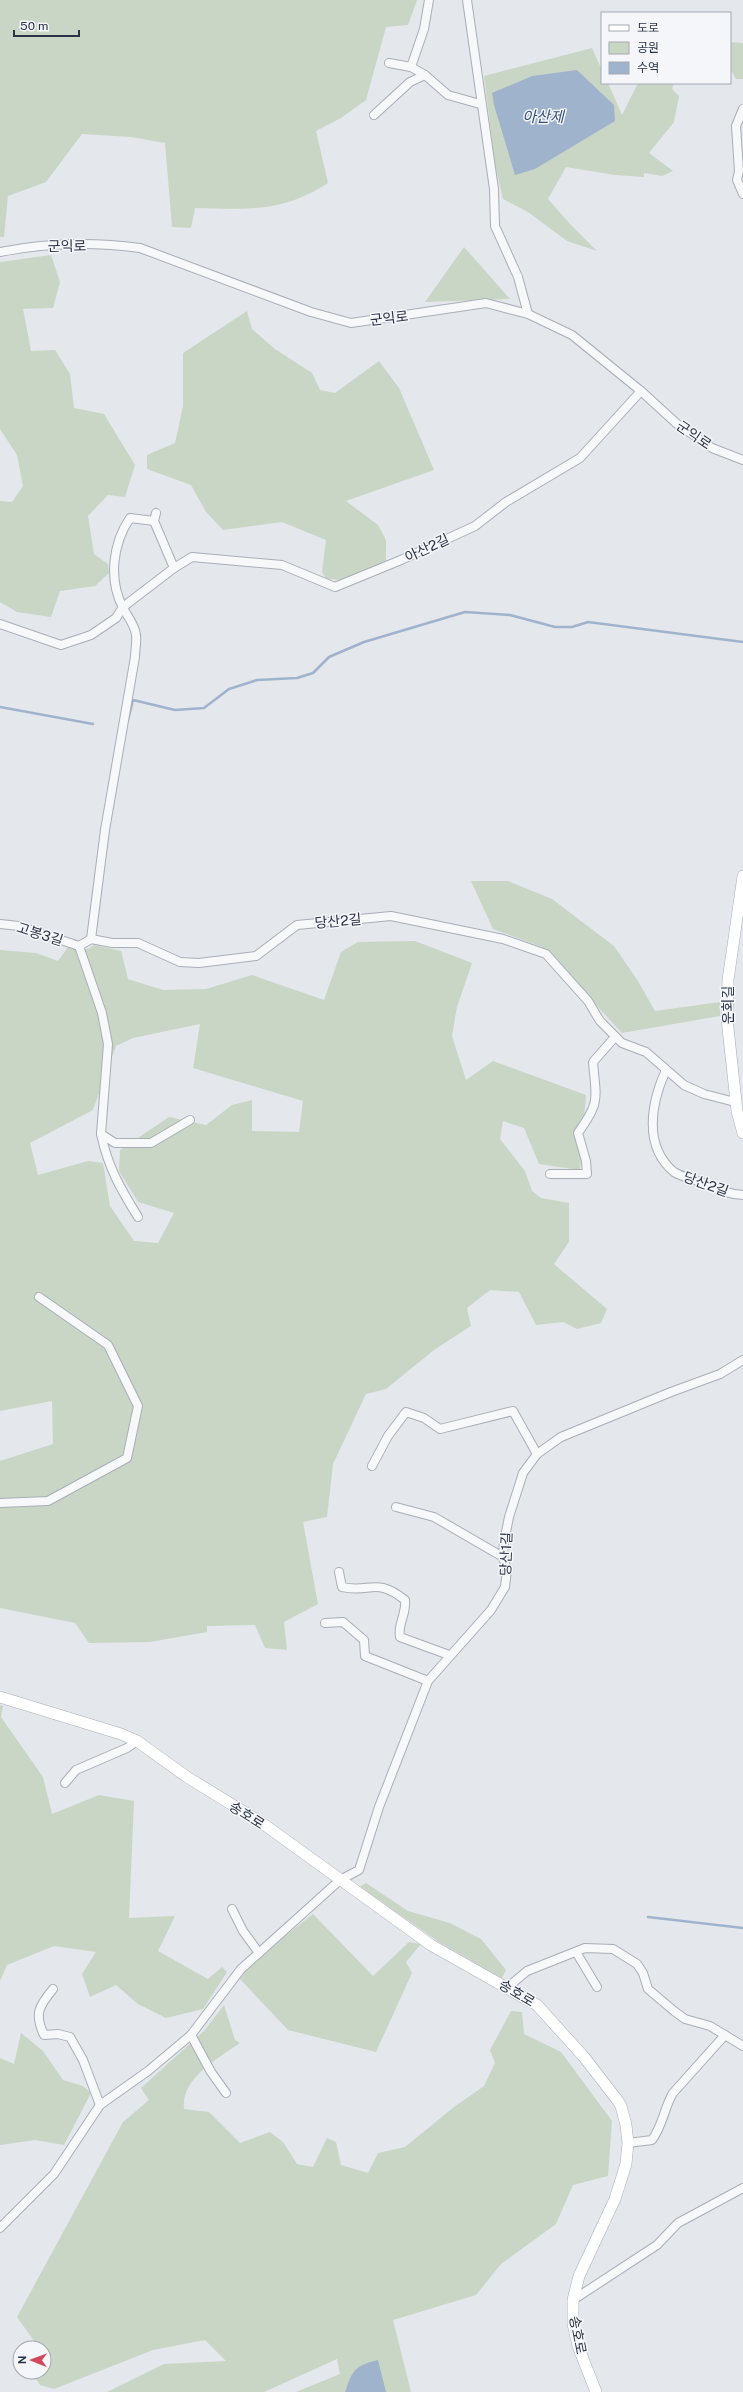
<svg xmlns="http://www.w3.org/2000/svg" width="743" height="2392" viewBox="0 0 743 2392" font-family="'Public Sans','Noto Sans KR',sans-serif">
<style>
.green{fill:#c9d6c5;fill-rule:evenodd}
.water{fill:#9fb4cc}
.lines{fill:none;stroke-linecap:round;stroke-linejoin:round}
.stream{stroke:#9fb4cc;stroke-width:2.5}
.street-casing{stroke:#a9aeb7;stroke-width:10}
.secondary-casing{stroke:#a9aeb7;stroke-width:12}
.street{stroke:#f7f8fa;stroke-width:8}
.secondary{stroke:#fff;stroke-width:11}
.labels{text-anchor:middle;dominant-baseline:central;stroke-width:3;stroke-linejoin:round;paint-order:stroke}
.street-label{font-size:14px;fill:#2b3445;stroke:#f4f6f9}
.water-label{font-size:15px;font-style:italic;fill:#34527a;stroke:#f4f6f9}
</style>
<rect width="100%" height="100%" fill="#e4e7ec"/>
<g class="green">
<path d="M 0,0 L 417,0 L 408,25 L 386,27 L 366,100 L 341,118 L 316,131 L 328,183 C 281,213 249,209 195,208 L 191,228 L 172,227 L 165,143 L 131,137 L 82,134 L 46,182 L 8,196 L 4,237 L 0,237 Z"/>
<path d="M 730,42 L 743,43 L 743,79 L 736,79 L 730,69 Z"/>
<path d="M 592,48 L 602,70 L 602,83 L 608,83 L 622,115 L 638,83 L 674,83 L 672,89 L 679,96 L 674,122 L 649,153 L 673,171 L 662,176 L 644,173 L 644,177 L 615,175 L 566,167 L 548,199 L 570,224 L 597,251 L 567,241 L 528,212 L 503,199 L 495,164 L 484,76 Z"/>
<path d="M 464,247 L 510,299 L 425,302 Z"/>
<path d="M 51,255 L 60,282 L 53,308 L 23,309 L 31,351 L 55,350 L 70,374 L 74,408 L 104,414 L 135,465 L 125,497 L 108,495 L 88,516 L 94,554 L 108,564 L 109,573 L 95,586 L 60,591 L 51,617 L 17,612 L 0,602 L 0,501 L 12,502 L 23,486 L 17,455 L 0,429 L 0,262 Z"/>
<path d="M 247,311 L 252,329 L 275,349 L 312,373 L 320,390 L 335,393 L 379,361 L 399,388 L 434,470 L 346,501 L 378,525 L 386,540 L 386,562 L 345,580 L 326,579 L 322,572 L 326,540 L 282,522 L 223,530 L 206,512 L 191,485 L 147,469 L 147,455 L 175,443 L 183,406 L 183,353 Z"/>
<path d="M 471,881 L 508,881 L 552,899 L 614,946 L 638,981 L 655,1011 L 720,1002 L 720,1016 L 622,1033 L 542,947 L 493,929 Z"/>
<path d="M 415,941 L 472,963 L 457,1007 L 452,1036 L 466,1080 L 493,1061 L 586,1095 L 580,1170 L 539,1164 L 524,1128 L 503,1121 L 500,1139 L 525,1171 L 532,1191 L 541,1198 L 569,1203 L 569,1242 L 554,1264 L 607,1309 L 601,1323 L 577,1329 L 563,1322 L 536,1325 L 519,1292 L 490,1290 L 467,1308 L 471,1326 L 434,1350 L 386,1389 L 366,1394 L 333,1464 L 327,1517 L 303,1522 L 318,1604 L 284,1622 L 287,1650 L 265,1648 L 255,1625 L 207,1626 L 207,1632 L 150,1642 L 89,1643 L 75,1623 L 0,1608 L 0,1461 L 53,1444 L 52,1401 L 0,1411 L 0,950 L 36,953 L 58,961 L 68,947 L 88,949 L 94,945 L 121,951 L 128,979 L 163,990 L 206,989 L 252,975 L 324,1000 L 341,952 L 358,942 ZM 200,1024 L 193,1068 L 303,1101 L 299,1132 L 252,1131 L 252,1100 L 232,1105 L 206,1125 L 169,1117 L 120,1150 L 119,1171 L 138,1202 L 174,1213 L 158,1243 L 134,1241 L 110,1206 L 103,1163 L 88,1161 L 38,1175 L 30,1143 L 93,1110 L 116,1046 L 133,1038 Z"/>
<path d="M 0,1705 L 3,1706 L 1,1717 L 43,1777 L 52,1814 L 99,1795 L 134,1801 L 129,1918 L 175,1916 L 158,1951 L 208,1979 L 222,1967 L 227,1972 L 203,2009 L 166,2018 L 138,2004 L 116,1985 L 90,1997 L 82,1974 L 96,1952 L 54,1946 L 7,1965 L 0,1981 Z"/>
<path d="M 366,1883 L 408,1911 L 450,1923 L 481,1939 L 506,1970 L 502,1978 L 439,1942 L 360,1887 Z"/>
<path d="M 313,1914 L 373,1976 L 409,1942 L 421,1944 L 406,1962 L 412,1973 L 376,2052 L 288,2030 L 240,1979 L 250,1963 Z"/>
<path d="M 224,2005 L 235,2040 L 240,2043 C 217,2059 181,2078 184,2109 L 209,2112 L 240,2143 L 270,2132 L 283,2142 L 297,2164 L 313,2167 L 327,2138 L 336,2142 L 341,2165 L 368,2173 L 378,2153 L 405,2147 L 454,2107 L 484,2086 L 495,2063 L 490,2050 L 511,2011 L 522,2012 L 524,2034 L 561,2052 L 612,2121 L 608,2176 L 573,2185 L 556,2224 L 501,2264 L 476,2295 L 393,2320 L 411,2392 L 296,2392 L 340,2374 L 337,2359 L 264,2392 L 107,2392 L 164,2364 L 226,2361 L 205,2340 L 153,2350 L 54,2389 L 40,2385 L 32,2373 L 44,2372 L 44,2348 L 39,2348 L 17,2317 L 123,2122 L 149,2100 L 141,2088 L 204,2031 Z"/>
<path d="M 21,2033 L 43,2051 L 63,2080 L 83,2086 L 91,2093 L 64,2145 L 35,2140 L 0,2145 L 0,2058 L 14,2064 Z"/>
</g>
<g class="water">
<path d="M 577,70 L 614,105 L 615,121 L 535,169 L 515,175 L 494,105 L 492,93 L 532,76 Z"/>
<path d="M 378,2360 L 386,2392 L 345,2392 C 352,2371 355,2365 378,2360 Z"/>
</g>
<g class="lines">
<g class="stream">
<path d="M 0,707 L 93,724"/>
<path d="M 128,720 L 133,700 L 175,710 L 204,708 L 229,689 L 257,680 L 297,678 L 313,673 L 329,657 L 364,642 L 465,612 L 510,615 L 555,627 L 572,627 L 588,622 L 743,642"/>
<path d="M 648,1917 L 743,1928"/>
</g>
<defs>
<g id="street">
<path d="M 467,0 L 494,189 L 495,226 L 518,277 L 528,314"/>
<path d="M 389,63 L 411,67 L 424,29 L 429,0"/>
<path d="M 411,67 L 425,75 L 448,95 L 480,104"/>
<path d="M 743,109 L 736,126 L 739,171 L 737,180 L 743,194"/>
<path d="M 374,115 L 410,82 L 425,75"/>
<path d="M 0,252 C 45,243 95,242 140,248 L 311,312 L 351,323 L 486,303 L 528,314 L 572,335 L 641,391 L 676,423 L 712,448 L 743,460"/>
<path d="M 174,568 L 192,557 L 282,565 L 335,587 L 401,560 L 475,526 L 506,502 L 580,458 L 641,391"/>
<path d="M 0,624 L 61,645 L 91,635 L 116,618 L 123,607 L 174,568 L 154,521 L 156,513"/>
<path d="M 0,924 L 19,926 L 79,946"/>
<path d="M 91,939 L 105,830 L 135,657 C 135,650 137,642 136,635 C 135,625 128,617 123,608 C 108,579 113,543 130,518 L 154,521"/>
<path d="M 79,946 L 91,939 L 112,943 L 138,943 L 180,962 L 199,963 L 256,956 L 297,925 L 391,916 L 503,939 L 546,954 L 588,1001 L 600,1021 L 622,1043 L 646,1052 L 684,1085 L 704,1094 L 735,1102"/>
<path d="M 79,946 L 102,1013 L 108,1044 L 101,1134 L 115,1143 L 151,1143 L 190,1120"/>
<path d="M 666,1070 C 651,1103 643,1146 674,1172 C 680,1176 692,1179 700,1182 C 715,1188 726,1194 743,1195"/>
<path d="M 101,1134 C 108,1167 120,1188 138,1217"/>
<path d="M 550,1174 L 587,1174 L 586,1161 L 578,1133 C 601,1101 596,1099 593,1062 L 615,1037"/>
<path d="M 372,1466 L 388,1436 L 406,1412 L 424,1418 L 440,1429 L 513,1411 L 537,1454"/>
<path d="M 0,1503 L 48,1501 L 127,1458 L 138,1406 L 108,1345 L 39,1297"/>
<path d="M 396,1507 L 434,1517 L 503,1557"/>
<path d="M 339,1572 L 342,1587 C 370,1594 375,1576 405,1600 C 407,1613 397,1625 400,1637 L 449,1655"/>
<path d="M 325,1623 L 343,1622 L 364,1640 L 365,1656 L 428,1681"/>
<path d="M 65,1783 L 76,1770 L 127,1748 L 137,1741"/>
<path d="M 232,1909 L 243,1931 L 259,1953"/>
<path d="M 576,1952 L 597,1987"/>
<path d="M 508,1987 L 527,1971 L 585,1948 L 613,1949 L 637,1964 L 643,1973 L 648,1989 L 674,2011 L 685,2019 L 710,2026 L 743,2046"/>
<path d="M 53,1989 C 39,2006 34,2014 44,2035 L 58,2034 L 70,2037 L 83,2060 L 100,2105"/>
<path d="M 191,2035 L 211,2072 L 226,2093"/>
<path d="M 628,2143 L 652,2140 C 663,2125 664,2108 673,2093 L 725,2035"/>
<path d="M 0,2228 L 54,2174 L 100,2105 L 148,2071 L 191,2035 L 241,1969 L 340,1880 L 359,1870 L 379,1807 L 428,1681 L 491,1610 L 505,1587 L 507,1570 L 503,1557 L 504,1542 L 509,1517 L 523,1473 L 537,1454 L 561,1437 L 671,1392 L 720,1374 L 743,1360"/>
<path d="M 573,2300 L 657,2245 L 678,2223 L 743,2188"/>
</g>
<g id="secondary">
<path d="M 743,876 L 728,980 L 727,1019 L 737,1111 L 743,1133"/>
<path d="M 0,1697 L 121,1734 L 137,1741 L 187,1777 L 262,1823 L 431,1945 L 537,2005 L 584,2057 L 618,2101 L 621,2106 L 626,2125 L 628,2143 L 626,2164 L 615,2199 L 579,2276 L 573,2300 L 573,2324 L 578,2346 L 596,2392"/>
</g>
</defs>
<use href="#street" class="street-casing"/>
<use href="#secondary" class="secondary-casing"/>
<use href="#street" class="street"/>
<use href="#secondary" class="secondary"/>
</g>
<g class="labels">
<g class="street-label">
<text transform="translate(67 246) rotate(-1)">군익로</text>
<text transform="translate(389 318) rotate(-7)">군익로</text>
<text transform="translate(694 435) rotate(34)">군익로</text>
<text transform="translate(427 548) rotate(-25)">아산2길</text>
<text transform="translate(338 921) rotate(-5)">당산2길</text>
<text transform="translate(40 934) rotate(17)">고봉3길</text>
<text transform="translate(728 1005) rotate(-90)">운회길</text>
<text transform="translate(706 1184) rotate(20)">당산2길</text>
<text transform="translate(506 1554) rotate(-88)">당산1길</text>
<text transform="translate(247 1815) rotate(32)">송호로</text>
<text transform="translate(517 1993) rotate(31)">송호로</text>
<text transform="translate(578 2335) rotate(79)">송호로</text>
</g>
<g class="water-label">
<text x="543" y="116">아산제</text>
</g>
</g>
<rect x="601" y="12" width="130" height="72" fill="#f4f6f9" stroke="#a4a8b1"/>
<rect x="609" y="25" width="20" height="6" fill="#ffffff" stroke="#a4a8b1"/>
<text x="637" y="32" font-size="12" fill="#2b3445">도로</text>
<rect x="609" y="42" width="20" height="12" fill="#c9d6c5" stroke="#a4a8b1"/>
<text x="637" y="52" font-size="12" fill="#2b3445">공원</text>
<rect x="609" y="62" width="20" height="12" fill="#9fb4cc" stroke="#a4a8b1"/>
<text x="637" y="72" font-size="12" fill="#2b3445">수역</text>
<g transform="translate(32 2360) rotate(271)"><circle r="19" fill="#f4f6f9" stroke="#a4a8b1"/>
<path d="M0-3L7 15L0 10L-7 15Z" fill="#d1495b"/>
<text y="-6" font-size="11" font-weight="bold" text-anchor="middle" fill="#2b3445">N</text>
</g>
<path d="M14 30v6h65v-6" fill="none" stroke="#2b3445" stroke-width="2"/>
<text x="20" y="30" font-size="12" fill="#2b3445" stroke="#f4f6f9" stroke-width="3" paint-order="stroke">50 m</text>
</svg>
